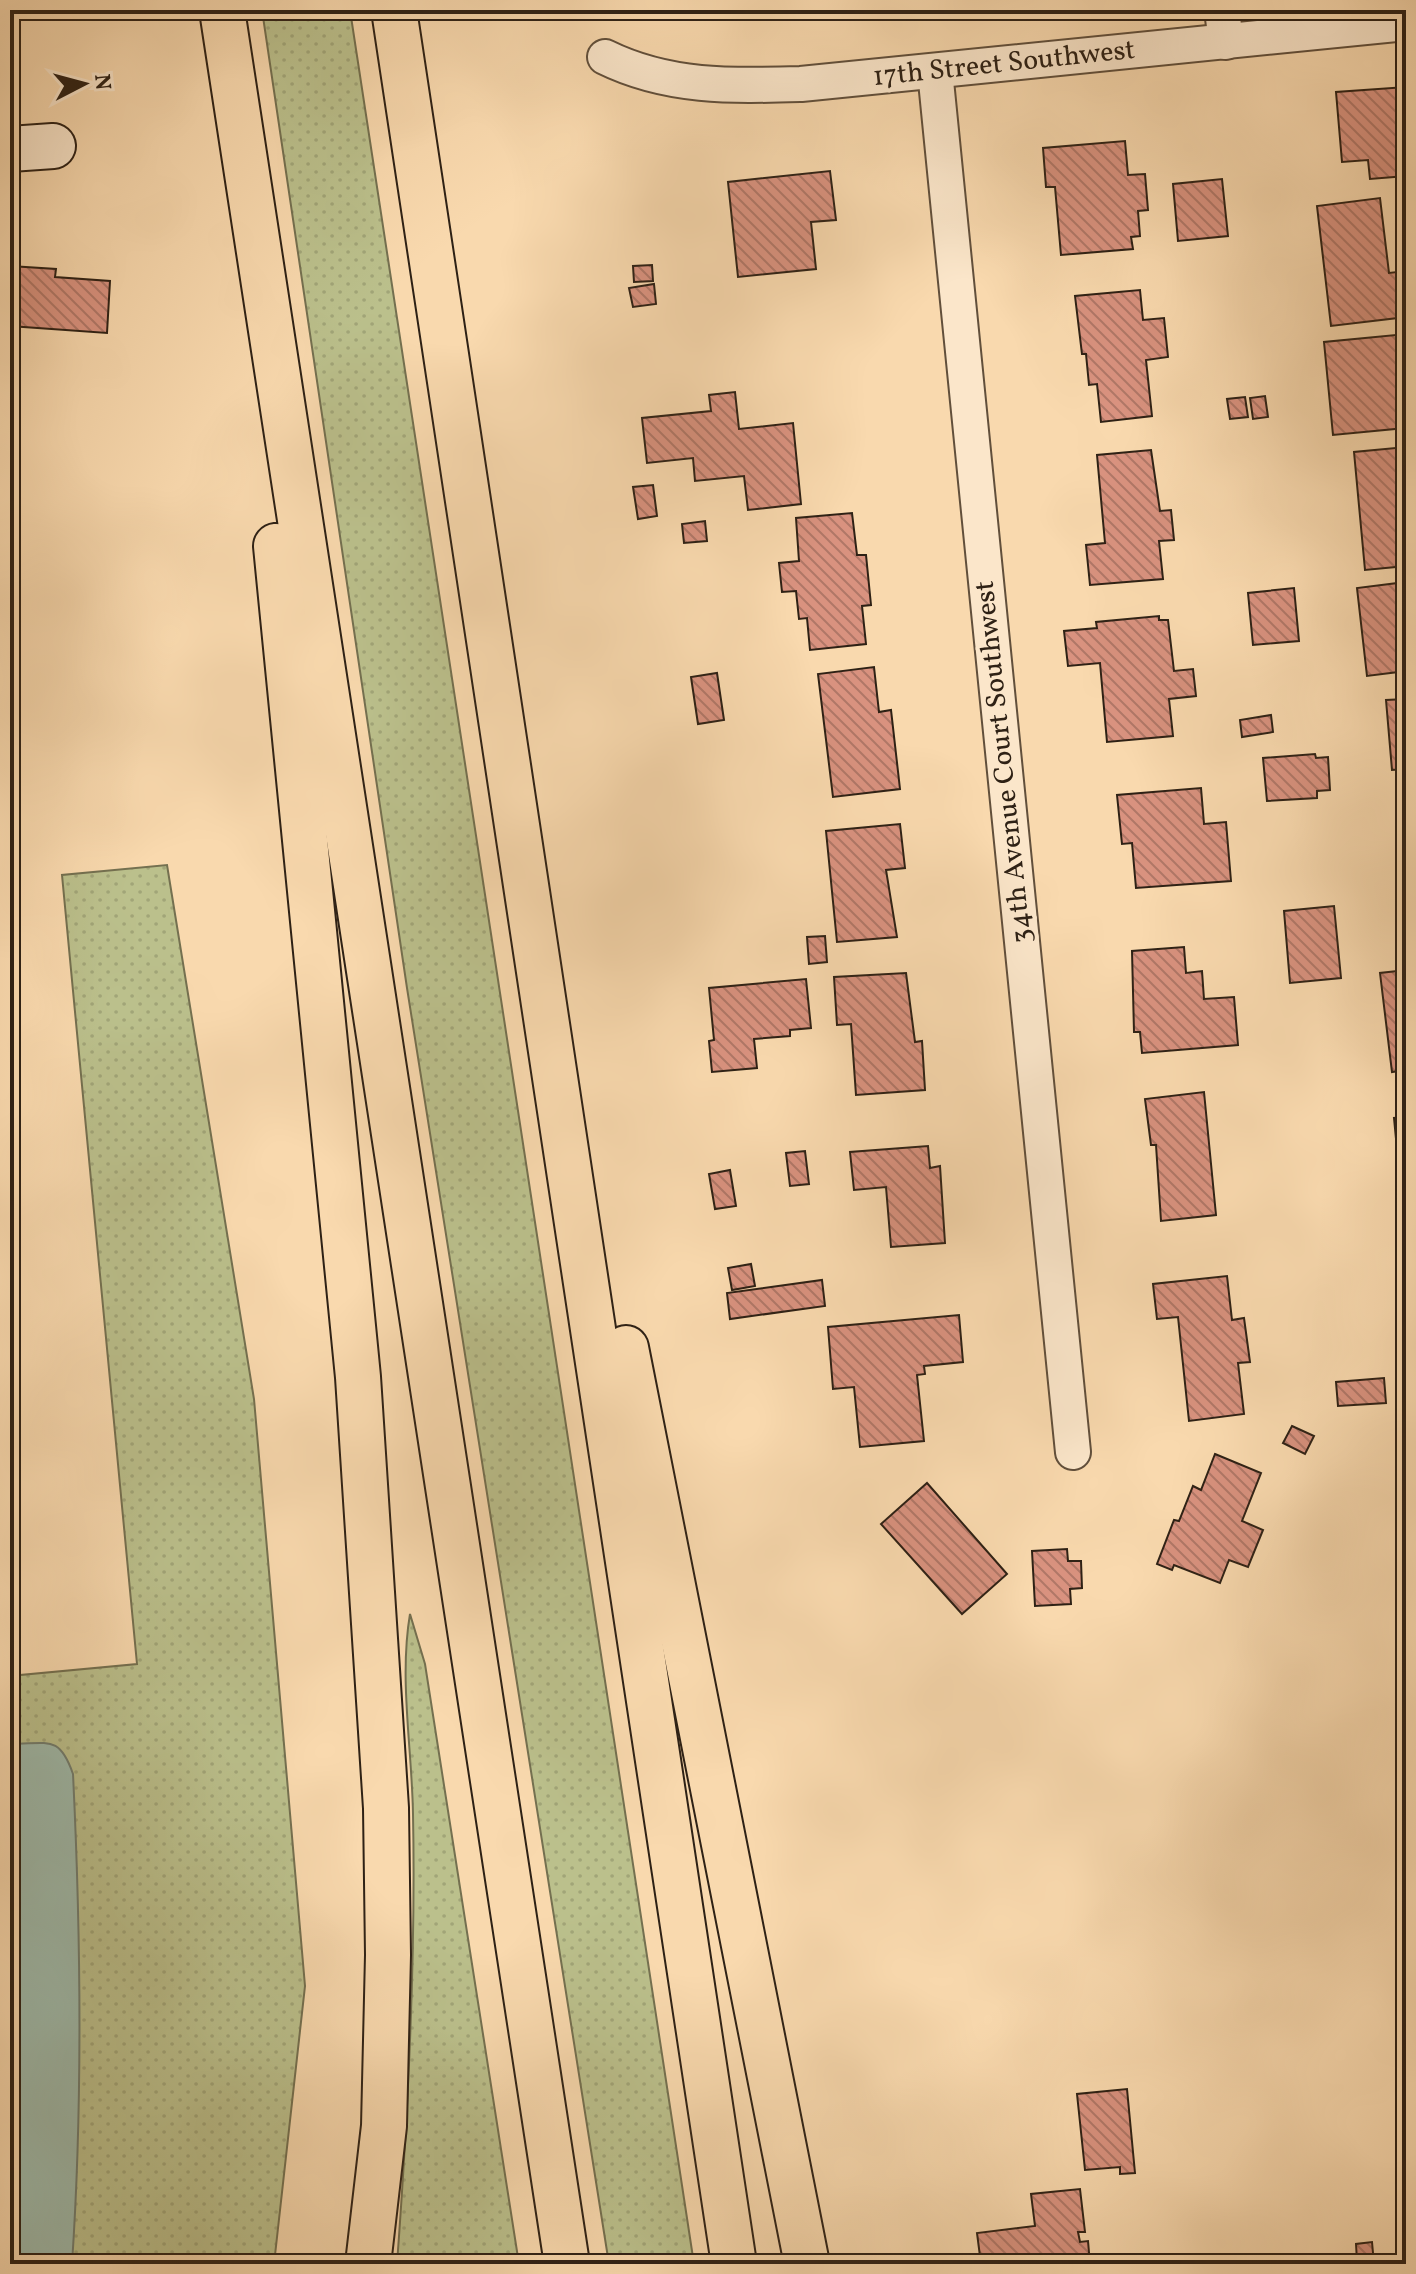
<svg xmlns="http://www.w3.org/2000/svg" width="1416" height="2274" viewBox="0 0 1416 2274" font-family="Vollkorn,serif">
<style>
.grass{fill:url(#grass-dots);stroke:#747050;stroke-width:2}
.water{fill:#9ebaab;stroke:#717d6f;stroke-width:2}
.building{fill:url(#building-back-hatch);stroke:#2e2115;stroke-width:2}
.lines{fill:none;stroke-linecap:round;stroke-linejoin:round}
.lane-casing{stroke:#614f3b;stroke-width:20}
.street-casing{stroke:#614f3b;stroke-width:38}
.secondary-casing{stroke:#2e2115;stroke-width:48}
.highway-casing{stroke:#2e2115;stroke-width:48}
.lane{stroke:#fbe6ca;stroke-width:16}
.street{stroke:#fbe6ca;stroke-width:34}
.secondary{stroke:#fbe6ca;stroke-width:44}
.highway{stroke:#f9d9ae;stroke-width:44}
.labels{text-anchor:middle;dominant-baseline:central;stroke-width:8;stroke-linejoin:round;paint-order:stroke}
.street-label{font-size:28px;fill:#2e2115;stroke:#fbe6ca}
</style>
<defs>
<pattern id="grass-dots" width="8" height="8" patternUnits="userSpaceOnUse" patternTransform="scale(2)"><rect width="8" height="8" fill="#bbc08c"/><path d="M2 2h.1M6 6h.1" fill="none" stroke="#a1a578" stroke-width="1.8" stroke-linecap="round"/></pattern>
<pattern id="building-back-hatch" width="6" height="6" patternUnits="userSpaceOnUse" patternTransform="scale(2)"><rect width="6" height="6" fill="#d9927f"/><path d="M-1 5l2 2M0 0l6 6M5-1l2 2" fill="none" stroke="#b07767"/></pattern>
</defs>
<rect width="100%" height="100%" fill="#f9d9ae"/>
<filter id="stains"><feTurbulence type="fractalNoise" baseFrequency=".0025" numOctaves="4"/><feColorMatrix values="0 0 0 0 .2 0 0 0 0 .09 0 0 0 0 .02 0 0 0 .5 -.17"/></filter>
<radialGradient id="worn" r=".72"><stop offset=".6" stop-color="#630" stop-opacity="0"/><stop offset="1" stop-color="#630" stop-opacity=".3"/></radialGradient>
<g class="grass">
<path d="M 262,10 L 350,10 L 694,2264 L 609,2264 L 407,988 Z"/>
<path d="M 167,865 L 254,1399 L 305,1986 L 274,2264 L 10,2264 L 10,1676 L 137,1664 L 62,875 Z"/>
<path d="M 410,1614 L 425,1664 L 519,2264 L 397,2264 C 408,2115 416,1964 413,1814 C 412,1748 399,1679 410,1614 Z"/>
</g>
<path class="water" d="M 10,1744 C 48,1744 59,1734 73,1774 C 81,1938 83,2100 72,2264 L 10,2264 Z"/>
<g class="building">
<path d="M 1406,87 L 1406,176 L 1370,179 L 1368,160 L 1342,162 L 1336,92 Z"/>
<path d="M 1125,141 L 1128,175 L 1145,174 L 1148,210 L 1138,211 L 1140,236 L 1131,237 L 1133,249 L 1061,255 L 1055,187 L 1046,187 L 1043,148 Z"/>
<path d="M 830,171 L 836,220 L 811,222 L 816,269 L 738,277 L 728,182 Z"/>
<path d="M 1222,179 L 1228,236 L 1178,241 L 1173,184 Z"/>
<path d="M 1380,198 L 1389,273 L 1406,271 L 1406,317 L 1331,326 L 1317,206 Z"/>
<path d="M 652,265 L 653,281 L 634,282 L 633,266 Z"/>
<path d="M 10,266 L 56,269 L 55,277 L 110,281 L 107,333 L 10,326 Z"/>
<path d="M 654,284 L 656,304 L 633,307 L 629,288 Z"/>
<path d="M 1140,290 L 1143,320 L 1164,318 L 1168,357 L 1146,360 L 1152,416 L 1101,422 L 1097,384 L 1089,385 L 1086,354 L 1082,354 L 1075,296 Z"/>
<path d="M 1406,334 L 1406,381 L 1400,382 L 1405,428 L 1333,435 L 1324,342 Z"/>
<path d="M 735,392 L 739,429 L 793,423 L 801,504 L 748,510 L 744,476 L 695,481 L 693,458 L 647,463 L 642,418 L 711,411 L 709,395 Z"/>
<path d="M 1265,396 L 1268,417 L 1253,419 L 1250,398 Z"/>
<path d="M 1245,397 L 1248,417 L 1230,419 L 1227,399 Z"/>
<path d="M 1406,447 L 1406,566 L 1365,570 L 1354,452 Z"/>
<path d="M 1151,450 L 1160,511 L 1171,510 L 1174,540 L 1159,541 L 1163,579 L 1090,585 L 1086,545 L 1105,543 L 1097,455 Z"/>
<path d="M 653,485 L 657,516 L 638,519 L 633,487 Z"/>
<path d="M 852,513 L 857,555 L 866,555 L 871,605 L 862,606 L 866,644 L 810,650 L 807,618 L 799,619 L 796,591 L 782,592 L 779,563 L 799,561 L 796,518 Z"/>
<path d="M 705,521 L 707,541 L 684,543 L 682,524 Z"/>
<path d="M 1406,582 L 1406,671 L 1367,676 L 1357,588 Z"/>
<path d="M 1294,588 L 1299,641 L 1253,645 L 1248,593 Z"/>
<path d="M 1159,616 L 1159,620 L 1168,620 L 1174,671 L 1193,669 L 1196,696 L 1169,699 L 1173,736 L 1107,742 L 1100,663 L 1068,666 L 1064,631 L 1097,628 L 1096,622 Z"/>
<path d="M 874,667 L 879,712 L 891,710 L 900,789 L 833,797 L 818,674 Z"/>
<path d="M 717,673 L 724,720 L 698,724 L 691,677 Z"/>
<path d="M 1406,699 L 1406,769 L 1392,770 L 1386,700 Z"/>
<path d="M 1271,715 L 1273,732 L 1242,737 L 1240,720 Z"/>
<path d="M 1315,754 L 1316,758 L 1328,757 L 1330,790 L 1317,791 L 1317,798 L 1267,801 L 1263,758 Z"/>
<path d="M 1201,788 L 1204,824 L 1226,822 L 1231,881 L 1136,888 L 1132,843 L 1122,844 L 1117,795 Z"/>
<path d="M 900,824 L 905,868 L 886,870 L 897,937 L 837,942 L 826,831 Z"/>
<path d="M 1334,906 L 1341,978 L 1290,983 L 1284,911 Z"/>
<path d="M 825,936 L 827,962 L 809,964 L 807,937 Z"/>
<path d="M 1184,947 L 1186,973 L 1202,971 L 1204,999 L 1234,997 L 1238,1045 L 1142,1053 L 1140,1032 L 1134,1032 L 1132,951 Z"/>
<path d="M 1406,970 L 1406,1070 L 1392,1072 L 1380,973 Z"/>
<path d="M 906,973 L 915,1042 L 922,1041 L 925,1090 L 856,1095 L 851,1024 L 837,1025 L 834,977 Z"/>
<path d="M 806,979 L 811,1028 L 790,1030 L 790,1036 L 754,1039 L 757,1068 L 712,1072 L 709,1041 L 714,1040 L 709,988 Z"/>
<path d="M 1204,1092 L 1216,1215 L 1161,1221 L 1156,1145 L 1151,1145 L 1145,1099 Z"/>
<path d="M 1406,1117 L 1406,1191 L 1401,1191 L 1394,1118 Z"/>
<path d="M 928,1146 L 930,1168 L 940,1166 L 945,1243 L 891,1247 L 886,1187 L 854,1190 L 850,1152 Z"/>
<path d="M 805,1151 L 809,1184 L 790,1186 L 786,1153 Z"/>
<path d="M 730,1170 L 736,1206 L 715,1209 L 709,1174 Z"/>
<path d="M 751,1264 L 755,1286 L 732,1290 L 728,1268 Z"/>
<path d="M 1227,1276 L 1232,1320 L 1244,1318 L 1250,1362 L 1238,1363 L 1244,1414 L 1189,1421 L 1178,1317 L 1157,1319 L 1153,1284 Z"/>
<path d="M 822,1280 L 825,1306 L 730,1319 L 727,1293 Z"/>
<path d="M 959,1315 L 963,1362 L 924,1366 L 925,1374 L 917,1375 L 924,1441 L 860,1447 L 854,1387 L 833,1389 L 828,1327 Z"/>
<path d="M 1384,1378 L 1386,1403 L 1338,1406 L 1336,1382 Z"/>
<path d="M 1292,1426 L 1314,1436 L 1305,1454 L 1283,1443 Z"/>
<path d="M 1215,1454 L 1261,1473 L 1242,1521 L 1263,1530 L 1248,1567 L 1229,1560 L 1220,1583 L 1174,1565 L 1172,1570 L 1157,1564 L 1174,1520 L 1179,1521 L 1193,1486 L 1201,1490 Z"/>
<path d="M 927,1483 L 1007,1574 L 962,1614 L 881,1524 Z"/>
<path d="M 1067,1549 L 1068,1561 L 1081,1561 L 1082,1588 L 1070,1589 L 1071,1604 L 1035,1606 L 1032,1551 Z"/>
<path d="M 1127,2089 L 1135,2173 L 1120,2174 L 1120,2167 L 1085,2170 L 1077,2094 Z"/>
<path d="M 1080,2189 L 1085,2232 L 1078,2232 L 1080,2242 L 1088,2241 L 1090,2264 L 981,2264 L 977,2233 L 1035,2226 L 1031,2194 Z"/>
<path d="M 1372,2242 L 1374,2264 L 1326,2264 L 1357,2261 L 1356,2244 Z"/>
</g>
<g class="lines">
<defs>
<path id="lane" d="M 10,1454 L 10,1459"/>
<g id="street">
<path d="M 1222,10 L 1226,42"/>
<path d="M 605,57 C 668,88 732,86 801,84 L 1406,23"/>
<path d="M 935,71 L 1073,1452"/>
</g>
<path id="secondary" d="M 10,149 L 53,146"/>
<g id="highway">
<path d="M 222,10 L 567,2264"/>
<path d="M 394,10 L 734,2264"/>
<path d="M 276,546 L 358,1377 L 386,1808 L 388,1955 L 384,2126 L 368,2264"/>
<path d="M 626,1348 L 807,2264"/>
</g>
</defs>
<use href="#lane" class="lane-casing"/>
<use href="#street" class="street-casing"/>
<use href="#secondary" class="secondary-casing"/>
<use href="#highway" class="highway-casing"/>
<use href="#lane" class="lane"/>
<use href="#street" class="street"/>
<use href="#secondary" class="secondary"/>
<use href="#highway" class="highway"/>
</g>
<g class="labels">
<g class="street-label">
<text transform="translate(1004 64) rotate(-6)">17th Street Southwest</text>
<text transform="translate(1004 762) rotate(-96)">34th Avenue Court Southwest</text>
</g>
</g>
<rect width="1416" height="2274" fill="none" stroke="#f9d9ae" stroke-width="40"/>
<rect x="12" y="12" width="1392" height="2250" fill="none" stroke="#2e2115" stroke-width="4"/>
<rect x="20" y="20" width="1376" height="2234" fill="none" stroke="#2e2115" stroke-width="2"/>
<g transform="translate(84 84) rotate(84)" stroke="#fbe6ca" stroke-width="6" paint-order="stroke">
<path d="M0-6L14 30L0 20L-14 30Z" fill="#2e2115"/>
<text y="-12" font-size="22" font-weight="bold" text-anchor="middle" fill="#2e2115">N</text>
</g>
<rect width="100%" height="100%" filter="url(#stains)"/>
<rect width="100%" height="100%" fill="url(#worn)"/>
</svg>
